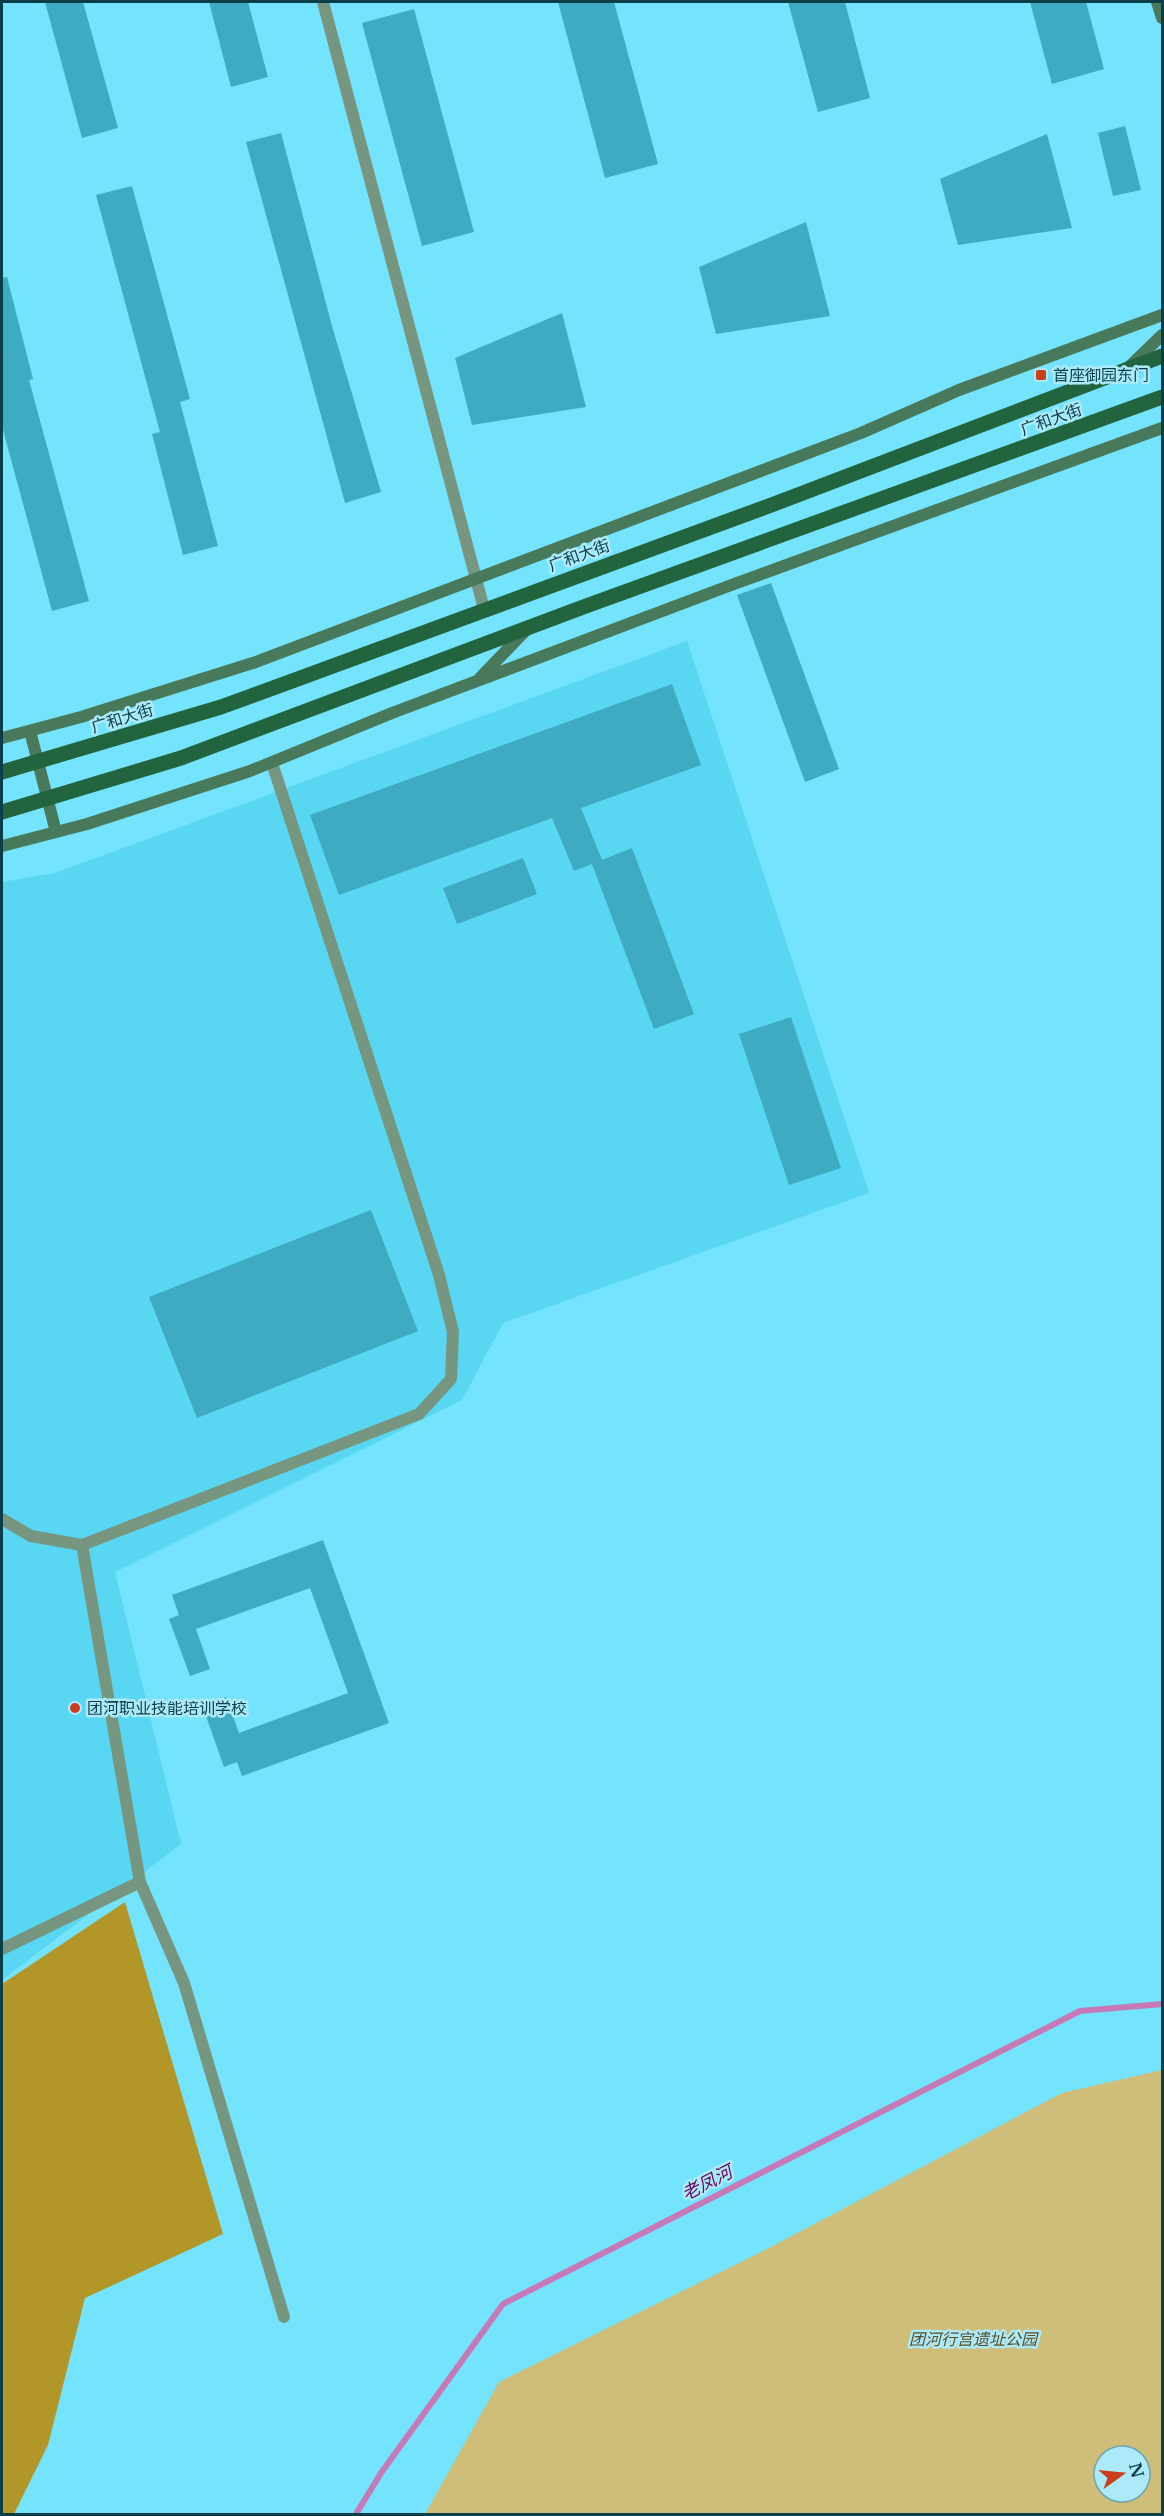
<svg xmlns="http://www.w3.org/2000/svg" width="1164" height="2516" viewBox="0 0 1164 2516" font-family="'Libre Baskerville','Noto Sans SC',serif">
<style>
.built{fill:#59d6f1}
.green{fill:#cfbd7a;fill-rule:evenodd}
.forest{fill:#b29728}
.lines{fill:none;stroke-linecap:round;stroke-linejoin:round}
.stream{stroke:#c778b7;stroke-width:6}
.building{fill:#3fabc2}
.street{stroke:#769680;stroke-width:12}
.secondary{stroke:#48795a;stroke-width:12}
.primary{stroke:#22643e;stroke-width:15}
.poi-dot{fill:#c93f1c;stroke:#adeaf9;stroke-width:2}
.labels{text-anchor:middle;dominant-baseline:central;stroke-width:5;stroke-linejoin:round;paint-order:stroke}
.poi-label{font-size:16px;fill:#0b3e48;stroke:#adeaf9;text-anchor:start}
.street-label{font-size:16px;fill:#0b3e48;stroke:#adeaf9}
.park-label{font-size:16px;font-style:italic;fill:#594e23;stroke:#adeaf9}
.water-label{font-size:18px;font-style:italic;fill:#69025c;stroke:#adeaf9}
</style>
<rect width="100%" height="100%" fill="#74e3fd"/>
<path class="built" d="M 687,641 L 869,1193 L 503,1323 L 462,1400 L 115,1572 L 181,1844 L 2,1980 L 2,882 L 55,873 Z"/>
<path class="green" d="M 1162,2070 L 1162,2514 L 425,2514 L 499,2382 L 767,2249 L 1062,2093 ZM 1104,2456 L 1140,2456 L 1140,2492 L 1104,2492 Z"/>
<path class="forest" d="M 125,1902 L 223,2234 L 85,2298 L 48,2445 L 14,2514 L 2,2514 L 2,1984 Z"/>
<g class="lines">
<path class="stream" d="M 356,2514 L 381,2473 L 503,2304 L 1080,2011 L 1162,2004"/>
</g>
<g class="building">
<path d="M 45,2 L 83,2 L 118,128 L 82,138 Z"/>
<path d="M 209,2 L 248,2 L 268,77 L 231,87 Z"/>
<path d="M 558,2 L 614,2 L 658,164 L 605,178 Z"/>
<path d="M 788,2 L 845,2 L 870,98 L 818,112 Z"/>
<path d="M 1030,2 L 1086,2 L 1104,69 L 1052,84 Z"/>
<path d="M 414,9 L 474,232 L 422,246 L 362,23 Z"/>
<path d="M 1125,126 L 1141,190 L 1113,196 L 1098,133 Z"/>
<path d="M 281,133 L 332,326 L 381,492 L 345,503 L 246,142 Z"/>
<path d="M 1047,134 L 1072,228 L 958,245 L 940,179 Z"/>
<path d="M 132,186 L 190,399 L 180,402 L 218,546 L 183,555 L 152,434 L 160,432 L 96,195 Z"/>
<path d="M 806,222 L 830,316 L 716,334 L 699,267 Z"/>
<path d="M 7,277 L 33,379 L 29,380 L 89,601 L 52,611 L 2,426 L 2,278 Z"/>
<path d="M 562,313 L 586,407 L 472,425 L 455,358 Z"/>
<path d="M 771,583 L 839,769 L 805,782 L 737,595 Z"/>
<path d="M 672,684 L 701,765 L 581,808 L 602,860 L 632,848 L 694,1014 L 654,1029 L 592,864 L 574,871 L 552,818 L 339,895 L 310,815 Z"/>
<path d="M 523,858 L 537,894 L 457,924 L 443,888 Z"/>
<path d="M 791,1017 L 841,1168 L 789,1185 L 739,1034 Z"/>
<path d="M 371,1210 L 418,1331 L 197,1418 L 149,1297 Z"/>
<path d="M 323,1540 L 389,1723 L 242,1776 L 237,1762 L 224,1767 L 202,1705 L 226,1697 L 239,1733 L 348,1693 L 310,1588 L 196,1629 L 210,1669 L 190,1676 L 169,1619 L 179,1615 L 172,1595 Z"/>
</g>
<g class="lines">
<g class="street">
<path d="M 323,2 L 484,609"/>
<path d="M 2,1519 L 31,1536 L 82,1545 L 419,1414 L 451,1379 L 453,1332 L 439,1275 L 272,763"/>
<path d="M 82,1545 L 140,1882 L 184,1983 L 284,2317"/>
<path d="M 2,1949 L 140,1882"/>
</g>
<g class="secondary">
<path d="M 1157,2 L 1162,18"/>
<path d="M 1129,367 L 1162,335"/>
<path d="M 480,678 L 526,630"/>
<path d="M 30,731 L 56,832"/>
<path d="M 2,738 L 81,717 L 256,662 L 861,433 L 959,390 L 1162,315"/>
<path d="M 2,846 L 87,824 L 250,771 L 392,713 L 734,584 L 1162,428"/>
</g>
<g class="primary">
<path d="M 2,772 L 221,707 L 774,504 L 1162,356"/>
<path d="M 2,812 L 181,758 L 586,606 L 1162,397"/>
</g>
</g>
<g class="poi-dot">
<rect x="1035" y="369" width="12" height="12" rx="3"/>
<circle cx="75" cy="1708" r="6"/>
</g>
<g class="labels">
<g class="poi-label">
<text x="1053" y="375">首座御园东门</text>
<text x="87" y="1708">团河职业技能培训学校</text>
</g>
<g class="street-label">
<text transform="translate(1051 419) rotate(-20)">广和大街</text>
<text transform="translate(579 555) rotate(-20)">广和大街</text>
<text transform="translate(122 718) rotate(-17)">广和大街</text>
</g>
<g class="park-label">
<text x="973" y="2339">团河行宫遗址公园</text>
</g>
<g class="water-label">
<text transform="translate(707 2183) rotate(-27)">老凤河</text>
</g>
</g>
<rect width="1164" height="2516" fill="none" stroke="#0b3e48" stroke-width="6"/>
<g transform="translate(1122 2474) rotate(75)"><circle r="28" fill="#adeaf9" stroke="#6ca5b2" stroke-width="1.5"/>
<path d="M0-4.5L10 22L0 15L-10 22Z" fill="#c93f1c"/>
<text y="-9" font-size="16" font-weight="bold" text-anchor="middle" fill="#0b3e48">N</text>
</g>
</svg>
